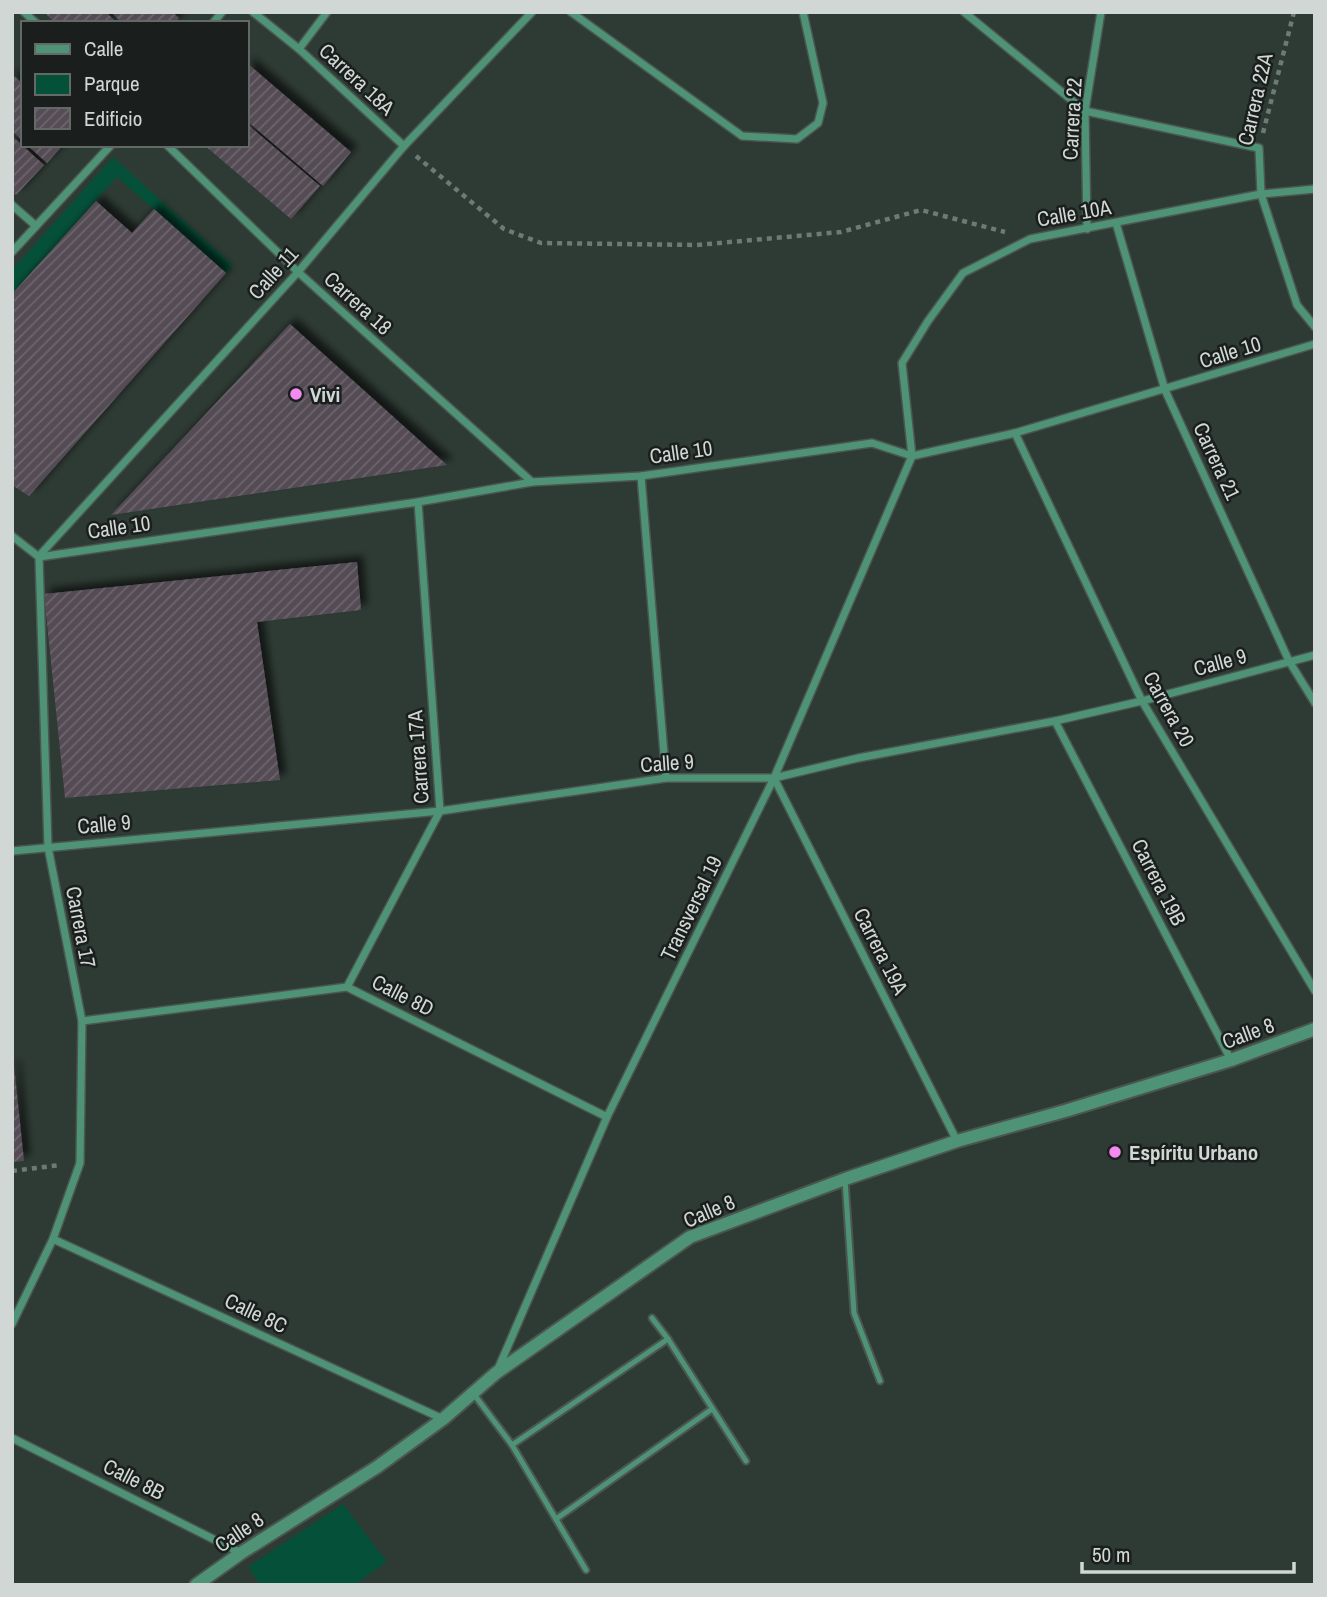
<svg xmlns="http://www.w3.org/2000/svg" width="1327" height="1597" viewBox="0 0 1327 1597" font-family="'Archivo Narrow',sans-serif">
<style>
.green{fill:#055039}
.building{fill:url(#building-hatch);filter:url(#shadow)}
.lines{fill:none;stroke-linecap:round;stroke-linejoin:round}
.service-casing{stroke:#4b5651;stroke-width:9}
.minor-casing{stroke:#4b5651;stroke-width:10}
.tertiary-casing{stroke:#4b5651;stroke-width:16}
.path{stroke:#707a75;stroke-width:4.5;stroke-dasharray:5 5;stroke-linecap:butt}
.service{stroke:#4f9377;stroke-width:5}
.minor{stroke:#4f9377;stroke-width:7}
.tertiary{stroke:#4f9377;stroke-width:12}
.poi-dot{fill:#f38af2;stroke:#1a1f1d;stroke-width:2.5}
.labels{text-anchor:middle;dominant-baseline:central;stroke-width:5;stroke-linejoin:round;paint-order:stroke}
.street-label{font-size:21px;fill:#d0d7d4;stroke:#1a1f1d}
.poi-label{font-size:21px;font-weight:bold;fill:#d0d7d4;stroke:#1a1f1d;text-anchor:start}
</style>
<defs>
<pattern id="building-hatch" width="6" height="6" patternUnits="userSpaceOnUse" patternTransform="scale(1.75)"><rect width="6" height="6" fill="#554c55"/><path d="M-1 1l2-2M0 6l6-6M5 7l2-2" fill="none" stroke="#6c656d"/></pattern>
<filter id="shadow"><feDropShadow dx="6" dy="-6" stdDeviation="3.5" flood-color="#0009"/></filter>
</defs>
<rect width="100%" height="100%" fill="#2e3a34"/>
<g class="green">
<path d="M 113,157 L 233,265 L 226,273 L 117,177 L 12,294 L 12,270 Z"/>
<path d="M 343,1504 L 387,1562 L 354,1585 L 260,1585 L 248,1567 Z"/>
</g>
<g class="building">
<path d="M 44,12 L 106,12 L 117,23 L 55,23 Z"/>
<path d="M 111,12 L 172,12 L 179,18 L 175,23 L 122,23 Z"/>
<path d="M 247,63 L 351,152 L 323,186 L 247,121 Z"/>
<path d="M 12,74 L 23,84 L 23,141 L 12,131 Z"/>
<path d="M 247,124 L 320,186 L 291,219 L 204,145 L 247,145 Z"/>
<path d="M 12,136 L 44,165 L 16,195 L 12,192 Z"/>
<path d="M 27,145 L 63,145 L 47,163 Z"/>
<path d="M 96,201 L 132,233 L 154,209 L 226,273 L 29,496 L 12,485 L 12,294 Z"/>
<path d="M 290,324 L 447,465 L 111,515 Z"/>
<path d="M 357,562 L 361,610 L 257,622 L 280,780 L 65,798 L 44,594 Z"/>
<path d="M 12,1066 L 14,1066 L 24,1161 L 12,1162 Z"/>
</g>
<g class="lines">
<defs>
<g id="service">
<path d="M 845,1180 L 854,1313 L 880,1381"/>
<path d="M 652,1318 L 668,1339 L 746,1461"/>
<path d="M 473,1393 L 512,1445 L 586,1570"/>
<path d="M 512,1445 L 668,1339"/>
<path d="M 556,1519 L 712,1409"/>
</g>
<g id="minor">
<path d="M 24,12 L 36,23"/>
<path d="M 253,12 L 299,49 L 404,146"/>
<path d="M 571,12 L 742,136 L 797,139 L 818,123 L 823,103 L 803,12"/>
<path d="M 964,12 L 1085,111 L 1259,148 L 1261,194 L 1297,305 L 1315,327"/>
<path d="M 213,23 L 222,12"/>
<path d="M 299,49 L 327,12"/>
<path d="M 167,145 L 298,272 L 532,482"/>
<path d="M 12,205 L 36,226"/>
<path d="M 1116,223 L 1165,390 L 1289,661 L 1315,703"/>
<path d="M 1087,229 L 1085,111 L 1101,12"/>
<path d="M 12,252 L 111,145"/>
<path d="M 1015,433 L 1142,701 L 1315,991"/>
<path d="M 641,476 L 666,778"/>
<path d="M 12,536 L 39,557 L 48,847 L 82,1021 L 80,1163 L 53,1239 L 12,1324"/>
<path d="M 39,556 L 298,272 L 404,146 L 532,12"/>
<path d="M 39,557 L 418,502 L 532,482 L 641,476 L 872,443 L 912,456 L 1015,433 L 1315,344"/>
<path d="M 1055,721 L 1231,1060"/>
<path d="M 774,778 L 957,1141"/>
<path d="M 12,851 L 440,811 L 666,778 L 774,778 L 858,758 L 1055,721 L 1142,701 L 1315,655"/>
<path d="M 347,987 L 440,811 L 418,502"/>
<path d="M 82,1021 L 347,987 L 607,1117"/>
<path d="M 53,1239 L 443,1419"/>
<path d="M 498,1369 L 607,1117 L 774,778 L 912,456 L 902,363 L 928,321 L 963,273 L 1030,239 L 1261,194 L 1315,189"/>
<path d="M 12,1438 L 241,1553"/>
</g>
<path id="tertiary" d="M 196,1585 L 241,1553 L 377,1467 L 443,1419 L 496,1373 L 690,1237 L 845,1179 L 957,1141 L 1065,1111 L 1231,1060 L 1315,1029"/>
</defs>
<use href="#service" class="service-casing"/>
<use href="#minor" class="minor-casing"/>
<use href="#tertiary" class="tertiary-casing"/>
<g class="path">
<path d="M 1263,133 L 1294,12"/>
<path d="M 416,156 L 504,229 L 541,243 L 697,245 L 841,232 L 921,210 L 1005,232"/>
<path d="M 12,1171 L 60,1165"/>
</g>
<use href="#service" class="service"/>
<use href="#minor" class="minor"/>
<use href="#tertiary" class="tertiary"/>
</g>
<g class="poi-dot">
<circle cx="296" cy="394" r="7"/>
<circle cx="1115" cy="1152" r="7"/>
</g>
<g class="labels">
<g class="street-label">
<text transform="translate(357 79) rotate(43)">Carrera 18A</text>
<text transform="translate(1255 99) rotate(-77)">Carrera 22A</text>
<text transform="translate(1072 119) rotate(-87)">Carrera 22</text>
<text transform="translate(1074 213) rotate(-10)">Calle 10A</text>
<text transform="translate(273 273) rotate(-48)">Calle 11</text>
<text transform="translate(358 303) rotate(42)">Carrera 18</text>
<text transform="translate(1230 352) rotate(-17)">Calle 10</text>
<text transform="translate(681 452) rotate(-8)">Calle 10</text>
<text transform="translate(1217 461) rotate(65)">Carrera 21</text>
<text transform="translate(119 527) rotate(-8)">Calle 10</text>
<text transform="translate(1220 662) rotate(-15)">Calle 9</text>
<text transform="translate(1169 709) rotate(61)">Carrera 20</text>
<text transform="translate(418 757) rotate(-94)">Carrera 17A</text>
<text transform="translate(667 763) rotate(-4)">Calle 9</text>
<text transform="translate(104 824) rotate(-5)">Calle 9</text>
<text transform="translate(1159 882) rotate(63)">Carrera 19B</text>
<text transform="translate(691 908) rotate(-64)">Transversal 19</text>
<text transform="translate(81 927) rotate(79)">Carrera 17</text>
<text transform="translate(881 951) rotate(63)">Carrera 19A</text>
<text transform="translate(403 995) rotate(27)">Calle 8D</text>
<text transform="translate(1248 1033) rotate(-20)">Calle 8</text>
<text transform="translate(709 1211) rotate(-23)">Calle 8</text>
<text transform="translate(256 1313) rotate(25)">Calle 8C</text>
<text transform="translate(134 1479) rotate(27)">Calle 8B</text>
<text transform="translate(239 1532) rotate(-34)">Calle 8</text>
</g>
<g class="poi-label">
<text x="310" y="394">Vivi</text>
<text x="1129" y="1152">Espíritu Urbano</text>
</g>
</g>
<rect width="1327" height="1597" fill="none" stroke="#d0d7d4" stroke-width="28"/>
<rect x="21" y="21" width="228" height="126" fill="#1a1f1d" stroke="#636966" stroke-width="2"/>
<rect x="35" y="44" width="35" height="10" fill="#4f9377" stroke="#636966" stroke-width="2"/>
<text x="84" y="56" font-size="21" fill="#d0d7d4">Calle</text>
<rect x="35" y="74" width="35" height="21" fill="#055039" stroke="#636966" stroke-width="2"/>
<text x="84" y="91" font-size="21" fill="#d0d7d4">Parque</text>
<rect x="35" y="108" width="35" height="21" fill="url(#building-hatch)" stroke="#636966" stroke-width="2"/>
<text x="84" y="126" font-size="21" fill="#d0d7d4">Edificio</text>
<path d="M1082 1562v10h212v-10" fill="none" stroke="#d0d7d4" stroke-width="3.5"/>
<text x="1092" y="1562" font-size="21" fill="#d0d7d4" stroke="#1a1f1d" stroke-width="5" paint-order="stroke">50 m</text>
</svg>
